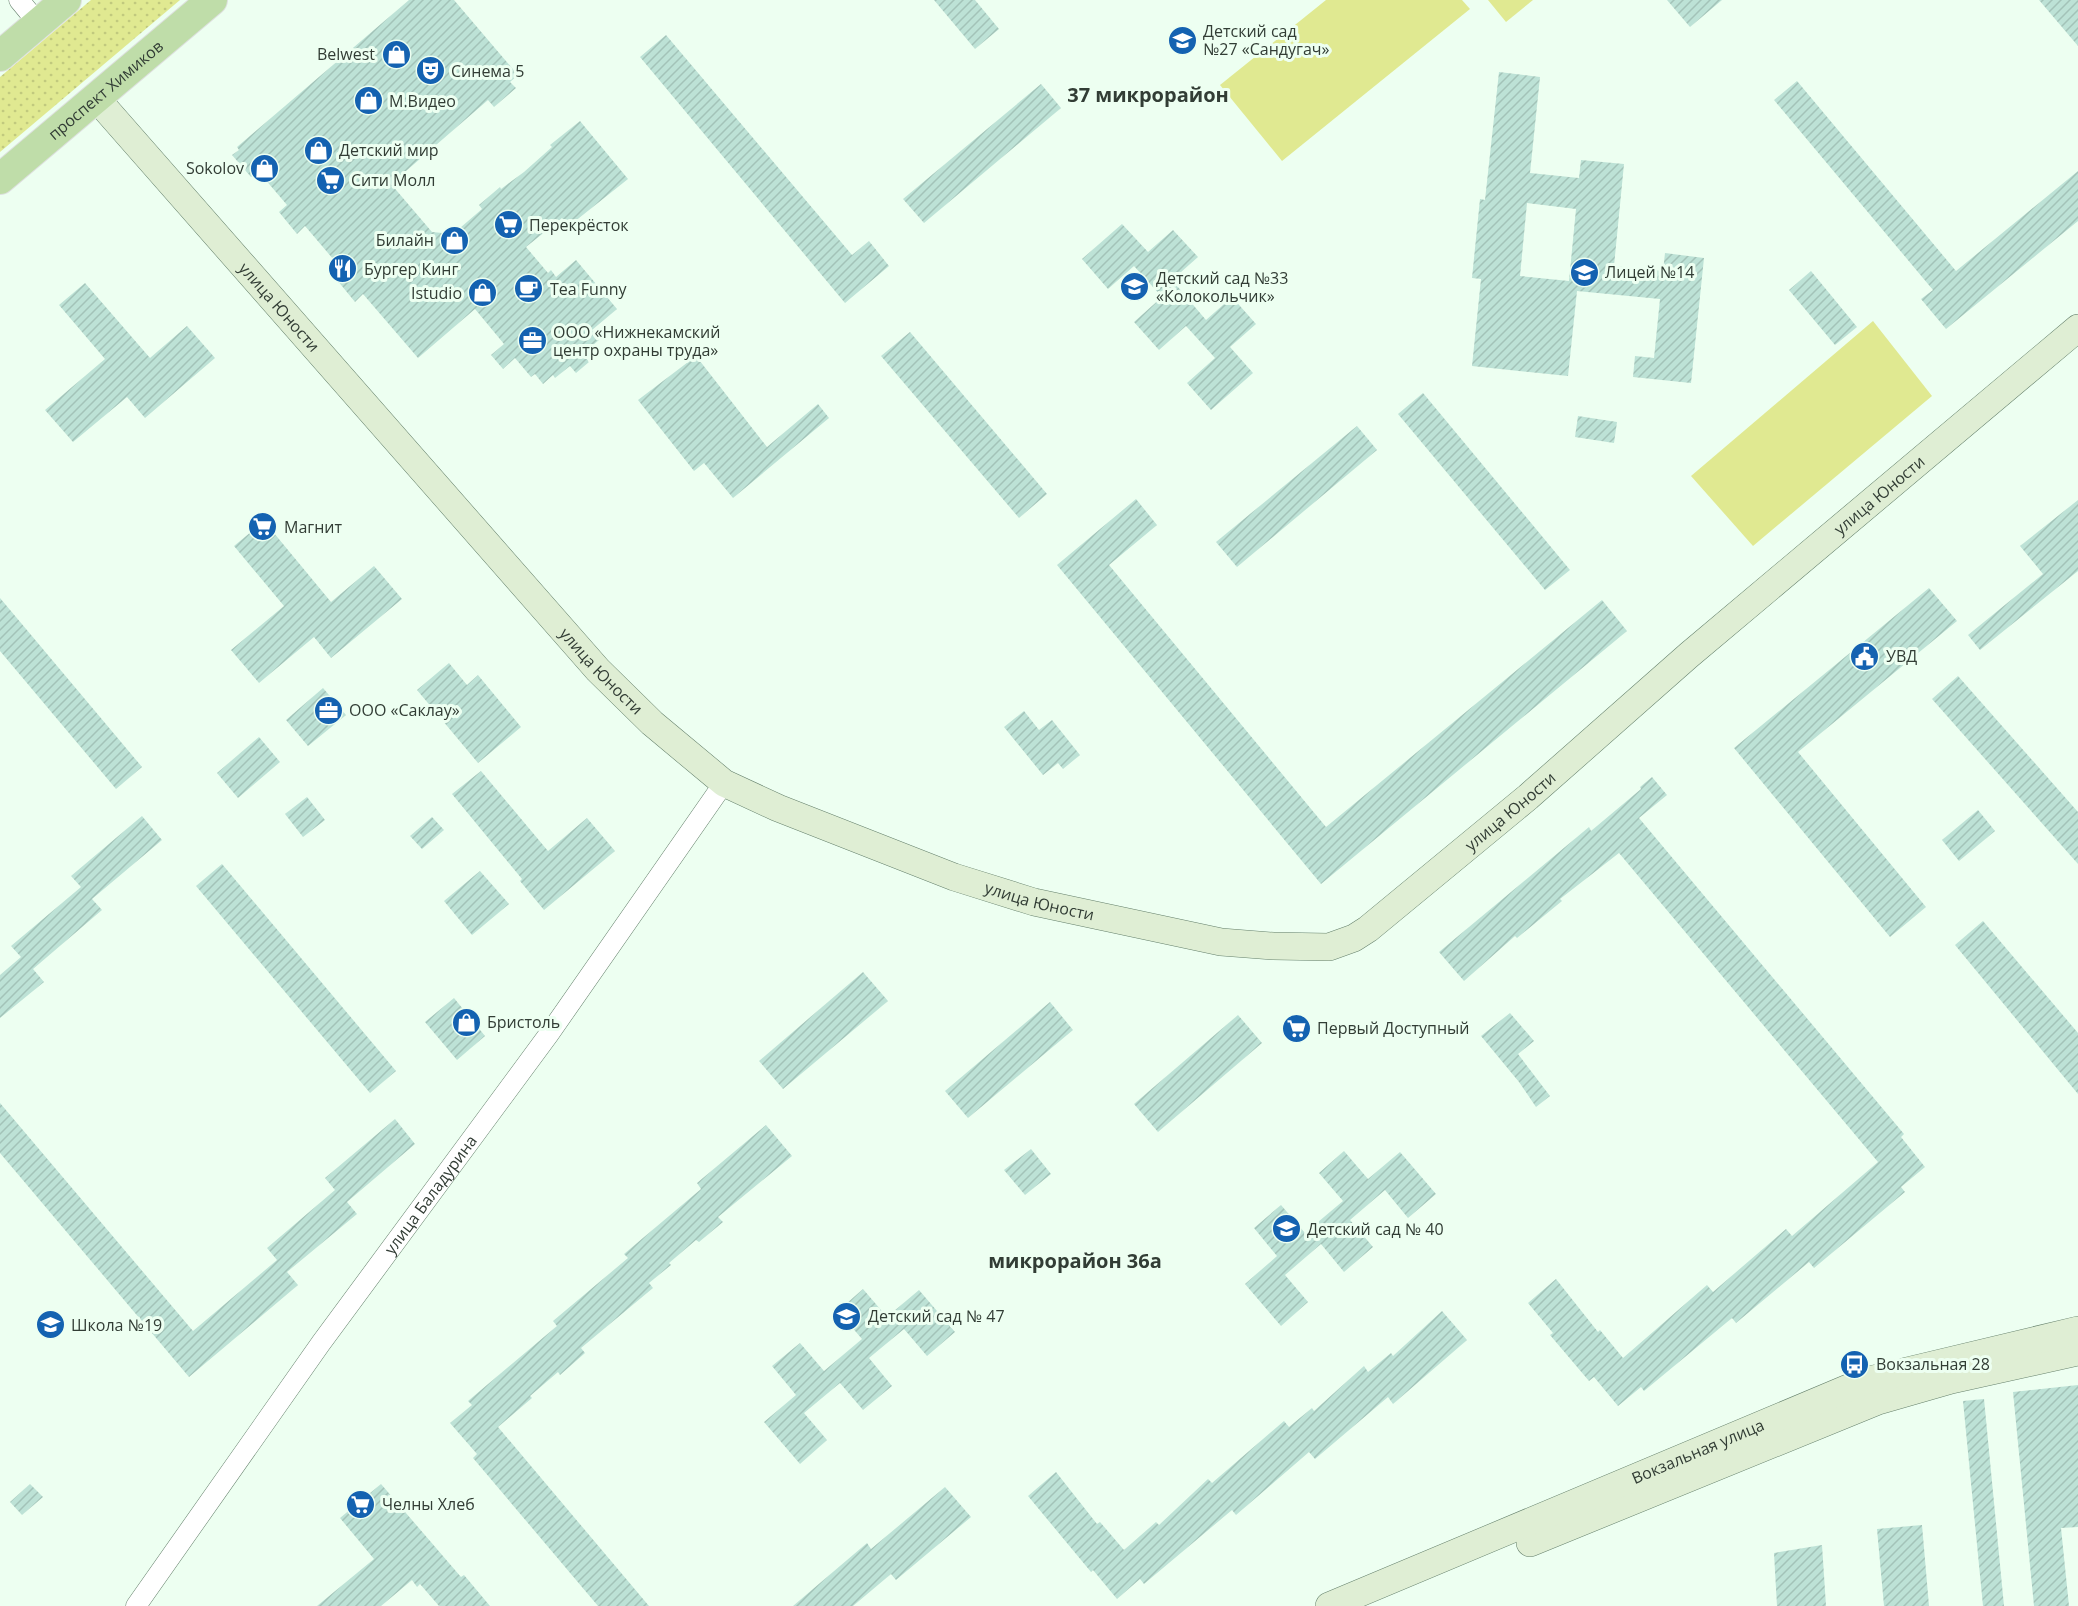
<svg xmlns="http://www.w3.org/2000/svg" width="2078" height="1606" viewBox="0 0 2078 1606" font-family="'Open Sans',sans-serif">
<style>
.grass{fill:url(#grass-dots)}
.garden{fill:#e0e991}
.building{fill:url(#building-hatch);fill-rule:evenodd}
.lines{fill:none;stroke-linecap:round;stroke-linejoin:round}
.street-casing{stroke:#65806c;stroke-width:21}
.secondary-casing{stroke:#65806c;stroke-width:28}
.primary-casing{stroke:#dee0df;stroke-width:32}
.street{stroke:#fff;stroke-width:20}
.secondary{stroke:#dfeed4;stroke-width:27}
.primary{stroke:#bfdda9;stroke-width:30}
.labels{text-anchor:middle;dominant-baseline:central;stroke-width:6;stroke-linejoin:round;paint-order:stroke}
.poi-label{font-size:16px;fill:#323d35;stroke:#edfff1;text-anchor:start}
.street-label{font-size:16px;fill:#323d35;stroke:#edfff1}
.quarter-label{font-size:20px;font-weight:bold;fill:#323d35;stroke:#edfff1}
</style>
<defs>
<pattern id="grass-dots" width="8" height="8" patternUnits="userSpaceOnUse" patternTransform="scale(1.5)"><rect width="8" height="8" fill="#e0e991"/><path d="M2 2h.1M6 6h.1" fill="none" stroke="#c1c97e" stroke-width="1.8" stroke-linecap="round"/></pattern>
<pattern id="building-hatch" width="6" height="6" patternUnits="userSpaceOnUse" patternTransform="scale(1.5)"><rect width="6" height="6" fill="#bde2d6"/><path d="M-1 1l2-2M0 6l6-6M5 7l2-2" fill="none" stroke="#a3c3b8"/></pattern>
</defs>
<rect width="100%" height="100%" fill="#edfff1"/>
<path class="grass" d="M 91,0 L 180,0 L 0,152 L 0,77 Z"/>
<g class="garden">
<path d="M 1326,0 L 1462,0 L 1470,9 L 1282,161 L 1220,85 Z"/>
<path d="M 1488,0 L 1533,0 L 1506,22 Z"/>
<path d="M 1873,321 L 1932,396 L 1753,546 L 1691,476 Z"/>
</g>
<g class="building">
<path d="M 409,0 L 454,0 L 518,75 L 510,82 L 516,88 L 494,107 L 488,100 L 391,184 L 432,232 L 453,234 L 482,209 L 479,205 L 500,187 L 501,189 L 524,172 L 552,147 L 550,145 L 580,121 L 628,179 L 569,226 L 562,218 L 526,247 L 548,273 L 551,270 L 556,277 L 576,260 L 617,309 L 592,330 L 600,339 L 583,354 L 589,362 L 576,373 L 570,366 L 555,378 L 553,375 L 543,384 L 535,374 L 531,377 L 515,358 L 503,369 L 491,355 L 504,344 L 475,309 L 418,358 L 363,294 L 355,302 L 337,280 L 345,273 L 305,226 L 297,234 L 279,212 L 287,205 L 258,171 L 251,177 L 232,155 L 239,150 L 237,147 Z"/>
<path d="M 934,0 L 975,0 L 999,29 L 975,49 Z"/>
<path d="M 1667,0 L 1722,0 L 1690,27 Z"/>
<path d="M 2039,0 L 2078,0 L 2078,46 Z"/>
<path d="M 666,35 L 852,255 L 869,241 L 889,266 L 845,303 L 640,57 Z"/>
<path d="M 1499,72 L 1540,77 L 1530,173 L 1579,178 L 1581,160 L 1624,164 L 1614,266 L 1663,271 L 1665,253 L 1704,258 L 1691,383 L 1633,377 L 1635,356 L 1654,358 L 1660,299 L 1577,291 L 1568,376 L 1472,366 L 1481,279 L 1472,278 L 1480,199 L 1485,200 ZM 1527,203 L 1576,209 L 1569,281 L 1520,276 Z"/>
<path d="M 1797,81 L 1956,271 L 2078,171 L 2078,221 L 1946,329 L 1921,299 L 1933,290 L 1774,100 Z"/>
<path d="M 1041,84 L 1061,108 L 924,223 L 903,199 Z"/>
<path d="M 1122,224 L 1148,252 L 1173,230 L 1198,257 L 1172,280 L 1206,320 L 1232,297 L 1256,324 L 1230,347 L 1253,373 L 1211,410 L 1187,383 L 1215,358 L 1186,326 L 1159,350 L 1134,322 L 1162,297 L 1134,266 L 1108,289 L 1082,259 Z"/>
<path d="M 1811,271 L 1857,327 L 1835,345 L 1789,290 Z"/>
<path d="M 85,283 L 150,358 L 187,326 L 215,358 L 145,418 L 127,397 L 73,442 L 45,410 L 105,359 L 59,305 Z"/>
<path d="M 910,332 L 1047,494 L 1019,518 L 881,356 Z"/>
<path d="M 696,356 L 767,447 L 818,404 L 829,418 L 733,498 L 704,463 L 694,471 L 638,400 Z"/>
<path d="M 1423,393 L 1570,570 L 1545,590 L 1398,414 Z"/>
<path d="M 1578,416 L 1617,422 L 1614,443 L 1575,437 Z"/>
<path d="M 1357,426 L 1377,450 L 1237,567 L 1216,542 Z"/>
<path d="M 1136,499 L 1157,525 L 1109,565 L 1326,827 L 1602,600 L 1627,631 L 1321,884 L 1057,565 Z"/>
<path d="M 2078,500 L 2078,571 L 1980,650 L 1968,635 L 2043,574 L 2020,546 Z"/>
<path d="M 264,521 L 331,602 L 374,566 L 402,599 L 331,658 L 314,637 L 259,683 L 231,650 L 284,606 L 234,546 Z"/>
<path d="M 1929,588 L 1957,621 L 1798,752 L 1926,907 L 1890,937 L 1734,748 Z"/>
<path d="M 0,598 L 142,767 L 116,789 L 0,651 Z"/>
<path d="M 449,663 L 467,685 L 478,675 L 521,727 L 478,763 L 417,690 Z"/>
<path d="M 1958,676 L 2078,812 L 2078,864 L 1932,699 Z"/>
<path d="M 323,688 L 346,715 L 308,746 L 286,720 Z"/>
<path d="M 1024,711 L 1039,730 L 1052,720 L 1080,755 L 1063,769 L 1058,763 L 1043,775 L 1004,727 Z"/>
<path d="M 259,737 L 280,762 L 238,798 L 217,773 Z"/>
<path d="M 481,771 L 548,851 L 587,818 L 615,851 L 544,910 L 520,881 L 522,879 L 452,794 Z"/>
<path d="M 1652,777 L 1667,795 L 1639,818 L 1904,1134 L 1901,1137 L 1925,1167 L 1901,1187 L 1905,1192 L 1814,1268 L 1809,1262 L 1736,1323 L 1732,1318 L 1644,1391 L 1641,1387 L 1618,1406 L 1594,1377 L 1589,1381 L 1550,1335 L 1553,1333 L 1528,1303 L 1556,1279 L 1598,1332 L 1600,1330 L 1623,1358 L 1707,1285 L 1713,1292 L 1786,1229 L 1792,1236 L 1878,1162 L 1619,853 L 1560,899 L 1562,901 L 1517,938 L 1515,936 L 1464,981 L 1439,952 L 1589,827 L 1591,831 L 1641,789 L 1640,787 Z"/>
<path d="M 307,797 L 325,820 L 303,837 L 285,814 Z"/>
<path d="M 1978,810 L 1995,831 L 1959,861 L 1942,840 Z"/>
<path d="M 142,816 L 162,840 L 92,899 L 102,910 L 33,969 L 44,982 L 0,1018 L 0,975 L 21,957 L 11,946 L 81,887 L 71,876 Z"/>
<path d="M 432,817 L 444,830 L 422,849 L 410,836 Z"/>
<path d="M 222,864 L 396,1071 L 370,1093 L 196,886 Z"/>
<path d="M 480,871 L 509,904 L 472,935 L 444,901 Z"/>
<path d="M 1983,921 L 2078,1033 L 2078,1094 L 1955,945 Z"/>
<path d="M 863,972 L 888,1001 L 783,1089 L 759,1061 Z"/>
<path d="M 454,998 L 485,1036 L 457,1060 L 425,1022 Z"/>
<path d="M 1050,1002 L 1073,1030 L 968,1118 L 945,1091 Z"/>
<path d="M 1510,1013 L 1534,1041 L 1518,1054 L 1550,1096 L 1536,1107 L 1519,1082 L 1481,1036 Z"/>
<path d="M 1238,1015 L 1262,1043 L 1158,1132 L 1134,1104 Z"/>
<path d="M 0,1103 L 193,1331 L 277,1260 L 267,1248 L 335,1190 L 325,1178 L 395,1119 L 415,1144 L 347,1202 L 357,1214 L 287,1272 L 298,1285 L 189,1377 L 0,1153 Z"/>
<path d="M 766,1125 L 792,1156 L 718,1217 L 723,1222 L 699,1242 L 696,1240 L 669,1263 L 671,1265 L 649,1283 L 653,1288 L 581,1348 L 585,1353 L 560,1375 L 558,1372 L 530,1396 L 532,1398 L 498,1427 L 649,1606 L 598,1606 L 473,1458 L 477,1454 L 450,1423 L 472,1405 L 468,1401 L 557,1326 L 553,1321 L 628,1258 L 624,1254 L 701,1189 L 697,1183 Z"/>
<path d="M 1031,1149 L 1051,1174 L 1025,1195 L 1004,1170 Z"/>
<path d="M 1344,1151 L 1368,1179 L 1400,1152 L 1436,1194 L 1408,1218 L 1385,1190 L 1350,1220 L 1373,1247 L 1344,1272 L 1321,1244 L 1285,1275 L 1308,1302 L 1281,1326 L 1245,1284 L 1277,1256 L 1254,1228 L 1281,1205 L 1305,1233 L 1343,1201 L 1319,1173 Z"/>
<path d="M 863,1289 L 887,1317 L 919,1290 L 955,1332 L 927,1356 L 904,1329 L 869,1358 L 892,1386 L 863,1410 L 840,1383 L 804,1413 L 827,1440 L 800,1464 L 764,1422 L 796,1395 L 772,1366 L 800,1343 L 824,1371 L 862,1339 L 838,1311 Z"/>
<path d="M 1442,1311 L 1467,1340 L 1393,1404 L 1388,1397 L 1315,1459 L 1309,1452 L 1236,1515 L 1232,1510 L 1144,1584 L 1140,1579 L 1117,1599 L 1093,1570 L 1091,1572 L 1028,1496 L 1056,1472 L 1097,1524 L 1100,1522 L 1124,1550 L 1156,1522 L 1159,1525 L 1208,1479 L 1212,1483 L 1284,1421 L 1289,1427 L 1312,1408 L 1314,1411 L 1364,1366 L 1368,1372 L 1391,1353 L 1393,1356 Z"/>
<path d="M 2078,1385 L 2078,1527 L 2061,1528 L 2069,1606 L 2034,1606 L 2013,1392 Z"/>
<path d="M 1984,1399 L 2004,1606 L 1983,1606 L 1963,1401 Z"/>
<path d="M 30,1484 L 43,1497 L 22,1515 L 10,1502 Z"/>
<path d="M 381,1484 L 461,1577 L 464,1575 L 490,1606 L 439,1606 L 420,1584 L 417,1587 L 412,1580 L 381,1606 L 317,1606 L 374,1559 L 340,1518 Z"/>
<path d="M 945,1487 L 971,1517 L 896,1580 L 891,1574 L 853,1606 L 793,1606 L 867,1543 L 871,1549 Z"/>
<path d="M 1922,1525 L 1929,1606 L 1884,1606 L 1877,1529 Z"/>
<path d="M 1822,1545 L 1826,1606 L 1777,1606 L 1774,1553 Z"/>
</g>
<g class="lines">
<defs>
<g id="street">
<path d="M 19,0 L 38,23"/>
<path id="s1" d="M 136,1606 L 321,1343 L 549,1034 L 724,783"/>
</g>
<g id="secondary">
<path id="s2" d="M 96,98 L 598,670 L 652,723 L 724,783 L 778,808 L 954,877 L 1034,902 L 1221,942 L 1273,946 L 1329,947 L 1354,938 L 1368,929 L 1528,797 L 1689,655 L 2078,328"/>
<path d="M 1530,1543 L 1878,1401 L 1951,1380 L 2078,1352"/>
<path id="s3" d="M 1329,1606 L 1865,1381 L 2078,1330"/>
</g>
<g id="primary">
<path d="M 0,56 L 66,0"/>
<path id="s4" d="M 0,179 L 212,0"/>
</g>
</defs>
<use href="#street" class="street-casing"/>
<use href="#secondary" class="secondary-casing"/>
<use href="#primary" class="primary-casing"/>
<use href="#street" class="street"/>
<use href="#secondary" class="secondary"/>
<use href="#primary" class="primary"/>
</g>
<defs>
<symbol id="school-disc" viewBox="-11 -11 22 22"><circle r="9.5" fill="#1462b1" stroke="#edfff1"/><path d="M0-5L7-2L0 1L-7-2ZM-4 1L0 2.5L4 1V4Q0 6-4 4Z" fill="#fff"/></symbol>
<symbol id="shop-disc" viewBox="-11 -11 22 22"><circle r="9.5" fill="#1462b1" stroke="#edfff1"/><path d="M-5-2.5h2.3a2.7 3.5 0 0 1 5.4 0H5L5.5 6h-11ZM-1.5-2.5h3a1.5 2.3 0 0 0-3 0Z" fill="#fff"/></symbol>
<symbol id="theatre-disc" viewBox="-11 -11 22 22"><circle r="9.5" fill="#1462b1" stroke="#edfff1"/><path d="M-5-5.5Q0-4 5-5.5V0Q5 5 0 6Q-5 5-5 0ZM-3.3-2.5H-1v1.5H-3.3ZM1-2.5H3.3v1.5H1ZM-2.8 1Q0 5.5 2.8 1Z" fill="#fff"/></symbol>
<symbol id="supermarket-disc" viewBox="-11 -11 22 22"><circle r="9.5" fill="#1462b1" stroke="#edfff1"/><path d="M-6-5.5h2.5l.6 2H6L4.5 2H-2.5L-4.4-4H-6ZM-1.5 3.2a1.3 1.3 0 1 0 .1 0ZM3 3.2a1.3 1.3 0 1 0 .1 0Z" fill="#fff"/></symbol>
<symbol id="restaurant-disc" viewBox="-11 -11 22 22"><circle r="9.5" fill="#1462b1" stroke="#edfff1"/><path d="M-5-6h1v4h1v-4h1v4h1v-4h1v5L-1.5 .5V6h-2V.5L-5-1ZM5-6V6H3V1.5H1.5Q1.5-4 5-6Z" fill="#fff"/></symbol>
<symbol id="cafe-disc" viewBox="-11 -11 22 22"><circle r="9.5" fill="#1462b1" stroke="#edfff1"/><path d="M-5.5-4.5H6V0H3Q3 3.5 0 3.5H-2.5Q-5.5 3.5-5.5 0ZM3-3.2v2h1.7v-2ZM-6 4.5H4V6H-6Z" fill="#fff"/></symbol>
<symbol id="office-disc" viewBox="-11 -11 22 22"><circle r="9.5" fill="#1462b1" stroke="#edfff1"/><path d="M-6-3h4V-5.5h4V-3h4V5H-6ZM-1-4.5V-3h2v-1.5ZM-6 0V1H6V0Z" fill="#fff"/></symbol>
<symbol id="civic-disc" viewBox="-11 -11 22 22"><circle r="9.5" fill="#1462b1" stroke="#edfff1"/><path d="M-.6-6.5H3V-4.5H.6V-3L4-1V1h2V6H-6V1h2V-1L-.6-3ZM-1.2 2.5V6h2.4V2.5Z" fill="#fff"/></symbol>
<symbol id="bus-disc" viewBox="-11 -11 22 22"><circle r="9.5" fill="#1462b1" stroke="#edfff1"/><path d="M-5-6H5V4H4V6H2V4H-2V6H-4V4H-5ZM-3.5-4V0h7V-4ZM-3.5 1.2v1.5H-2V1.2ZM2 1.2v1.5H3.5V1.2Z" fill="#fff"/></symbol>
</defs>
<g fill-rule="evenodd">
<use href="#school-disc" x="1166" y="24" width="33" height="33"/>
<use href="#shop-disc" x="380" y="38" width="33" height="33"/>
<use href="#theatre-disc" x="414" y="54" width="33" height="33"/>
<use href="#shop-disc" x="352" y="84" width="33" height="33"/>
<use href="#shop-disc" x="302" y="134" width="33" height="33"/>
<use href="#shop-disc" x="248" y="152" width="33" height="33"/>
<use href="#supermarket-disc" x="314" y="164" width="33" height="33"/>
<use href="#supermarket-disc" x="492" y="208" width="33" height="33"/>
<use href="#shop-disc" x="438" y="224" width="33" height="33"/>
<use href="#restaurant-disc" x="326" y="252" width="33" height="33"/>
<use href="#school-disc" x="1568" y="256" width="33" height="33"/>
<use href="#school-disc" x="1118" y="270" width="33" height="33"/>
<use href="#cafe-disc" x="512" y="272" width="33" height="33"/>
<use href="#shop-disc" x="466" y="276" width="33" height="33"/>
<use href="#office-disc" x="516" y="324" width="33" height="33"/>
<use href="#supermarket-disc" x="246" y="510" width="33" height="33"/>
<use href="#civic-disc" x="1848" y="640" width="33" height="33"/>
<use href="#office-disc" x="312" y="694" width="33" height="33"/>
<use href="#shop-disc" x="450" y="1006" width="33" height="33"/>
<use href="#supermarket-disc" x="1280" y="1012" width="33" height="33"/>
<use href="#school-disc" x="1270" y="1212" width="33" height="33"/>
<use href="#school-disc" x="830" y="1300" width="33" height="33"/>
<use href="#school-disc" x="34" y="1308" width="33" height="33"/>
<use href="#bus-disc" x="1838" y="1348" width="33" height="33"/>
<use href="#supermarket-disc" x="344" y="1488" width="33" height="33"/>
</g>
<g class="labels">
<g class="poi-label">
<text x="1203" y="31">Детский сад<tspan x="1203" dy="18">№27 «Сандугач»</tspan></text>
<text x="375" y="54" text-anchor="end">Belwest</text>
<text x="451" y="71">Синема 5</text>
<text x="389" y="101">М.Видео</text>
<text x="339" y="150">Детский мир</text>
<text x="244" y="168" text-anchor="end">Sokolov</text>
<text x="351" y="180">Сити Молл</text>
<text x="529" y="225">Перекрёсток</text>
<text x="434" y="240" text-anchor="end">Билайн</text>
<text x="364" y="269">Бургер Кинг</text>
<text x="1605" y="272">Лицей №14</text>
<text x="1156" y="278">Детский сад №33<tspan x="1156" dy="18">«Колокольчик»</tspan></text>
<text x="550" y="289">Tea Funny</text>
<text x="462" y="293" text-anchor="end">Istudio</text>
<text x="553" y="332">ООО «Нижнекамский<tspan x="553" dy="18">центр охраны труда»</tspan></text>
<text x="284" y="527">Магнит</text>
<text x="1886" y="656">УВД</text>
<text x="349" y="710">ООО «Саклау»</text>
<text x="487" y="1022">Бристоль</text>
<text x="1317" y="1028">Первый Доступный</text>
<text x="1307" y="1229">Детский сад № 40</text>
<text x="868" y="1316">Детский сад № 47</text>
<text x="71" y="1325">Школа №19</text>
<text x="1876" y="1364">Вокзальная 28</text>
<text x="382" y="1504">Челны Хлеб</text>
</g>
<g class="street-label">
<text stroke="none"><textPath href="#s4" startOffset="138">проспект Химиков</textPath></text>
<text stroke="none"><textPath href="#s2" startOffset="278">улица Юности</textPath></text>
<text stroke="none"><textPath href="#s2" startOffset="2276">улица Юности</textPath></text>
<text stroke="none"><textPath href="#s2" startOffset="764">улица Юности</textPath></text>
<text stroke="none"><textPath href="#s2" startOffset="1790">улица Юности</textPath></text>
<text stroke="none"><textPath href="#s2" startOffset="1268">улица Юности</textPath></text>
<text stroke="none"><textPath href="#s1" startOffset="506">улица Баладурина</textPath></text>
<text stroke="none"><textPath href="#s3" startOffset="400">Вокзальная улица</textPath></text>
</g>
<g class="quarter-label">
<text x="1148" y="94">37 микрорайон</text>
<text x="1075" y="1260">микрорайон 36а</text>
</g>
</g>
</svg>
